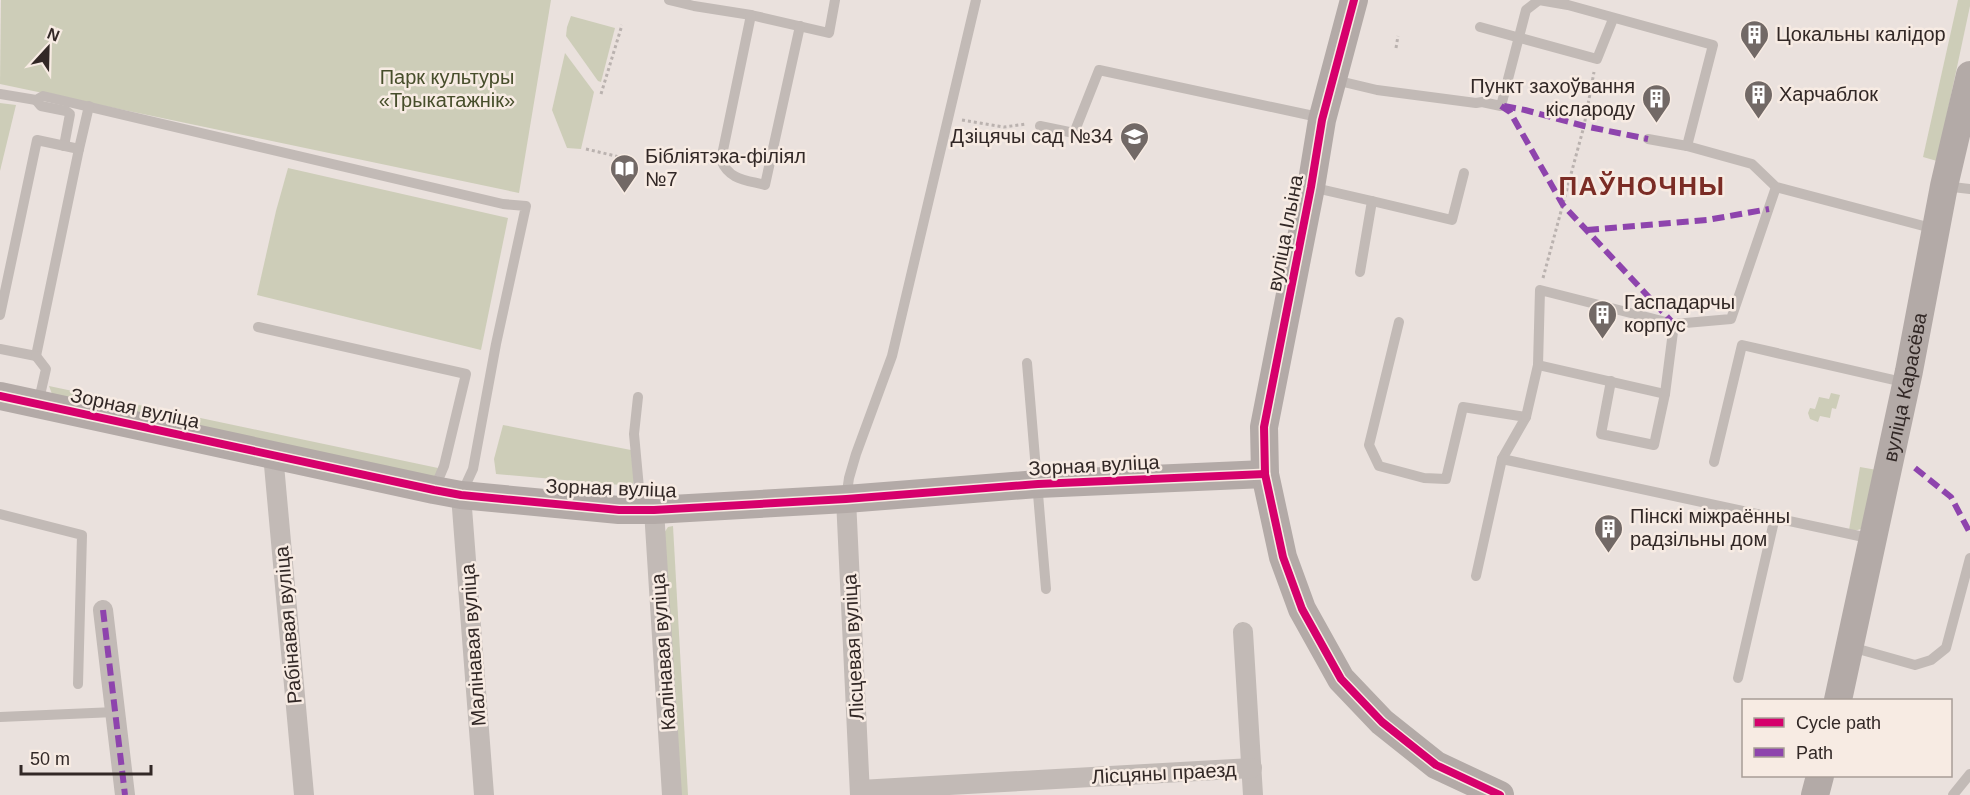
<svg xmlns="http://www.w3.org/2000/svg" width="1970" height="795" viewBox="0 0 1970 795" font-family="Arial,sans-serif">
<style>
.green{fill:#cdcdb8}
.lines{fill:none;stroke-linecap:round;stroke-linejoin:round}
.path{stroke:#bab2af;stroke-width:3;stroke-dasharray:3 3;stroke-linecap:butt}
.lane{stroke:#c2bab6;stroke-width:10}
.street{stroke:#c2bab6;stroke-width:20}
.secondary{stroke:#b3aaa7;stroke-width:28}
.quiet{stroke:#8e44ad;stroke-width:6;stroke-dasharray:12 6;stroke-linecap:butt}
.cycleway-casing{stroke:#f7ebe3;stroke-width:11}
.cycleway{stroke:#d6006c;stroke-width:8}
.labels{text-anchor:middle;dominant-baseline:central;stroke-width:5;stroke-linejoin:round;paint-order:stroke}
.poi-label{font-size:20px;fill:#322826;stroke:#f7ebe3;text-anchor:start}
.park-label{font-size:20px;fill:#474e2b;stroke:#f7ebe3}
.street-label{font-size:20px;fill:#322826;stroke:#f7ebe3}
.district-label{font-size:26px;font-weight:bold;letter-spacing:1.5px;fill:#7b2c25;stroke:#f7ebe3}
</style>
<rect width="100%" height="100%" fill="#eae1dd"/>
<g class="green">
<path d="M 1,0 L 551,0 L 519,193 L 0,84 Z"/>
<path d="M 1958,0 L 1970,0 L 1970,6 L 1937,161 L 1923,157 Z"/>
<path d="M 571,16 L 615,28 L 601,82 L 598,81 L 566,36 L 567,27 Z"/>
<path d="M 565,53 L 594,92 L 581,149 L 567,148 L 552,110 Z"/>
<path d="M 0,103 L 16,105 L 0,171 Z"/>
<path d="M 288,168 L 508,218 L 481,350 L 257,295 L 276,211 Z"/>
<path d="M 49,386 L 438,468 L 435,479 L 52,394 Z"/>
<path d="M 1831,393 L 1840,395 L 1836,409 L 1832,408 L 1830,418 L 1820,416 L 1818,422 L 1810,419 L 1808,413 L 1810,408 L 1815,409 L 1819,397 L 1829,399 Z"/>
<path d="M 503,425 L 631,450 L 634,481 L 632,486 L 496,474 L 494,459 Z"/>
<path d="M 1860,467 L 1877,470 L 1861,529 L 1854,531 L 1849,530 Z"/>
<path d="M 673,526 L 688,795 L 679,795 L 664,533 L 668,527 Z"/>
</g>
<g class="lines">
<g class="path">
<path d="M 1396,48 L 1398,36"/>
<path d="M 601,94 L 622,25"/>
<path d="M 962,120 L 1004,127 L 1026,124"/>
<path d="M 586,149 L 624,158"/>
<path d="M 1543,278 L 1584,126 L 1594,72"/>
</g>
<g class="lane">
<path d="M 669,0 L 694,6 L 751,15 L 829,33 L 835,0"/>
<path d="M 751,15 L 721,160 C 729,180 746,180 765,185 L 800,26"/>
<path d="M 1480,27 L 1597,59 L 1613,19"/>
<path d="M 1335,80 L 1377,90 L 1476,103 L 1482,102 L 1501,106 L 1526,10 L 1539,0 L 1568,5 L 1713,45 L 1687,146"/>
<path d="M 0,94 L 36,100 L 43,96 L 503,204 L 526,206 L 496,344 L 473,469 L 461,495"/>
<path d="M 36,100 L 41,106 L 66,111 L 70,114 L 64,146"/>
<path d="M 1040,126 L 1074,133 L 1099,70 L 1309,115 L 1320,120"/>
<path d="M 1648,139 L 1687,146 L 1752,164 L 1776,187 L 1935,229"/>
<path d="M 79,149 L 89,106"/>
<path d="M 1944,186 L 1970,189"/>
<path d="M 1311,187 L 1372,201 L 1360,272"/>
<path d="M 1372,201 L 1452,220 L 1464,173"/>
<path d="M 0,315 L 37,140 L 79,149 L 36,356 L 0,349"/>
<path d="M 1399,322 L 1369,445 L 1379,466 L 1424,478 L 1446,479 L 1463,407 L 1526,417 L 1502,459 L 1476,576"/>
<path d="M 258,327 L 466,374 L 444,466 L 435,487"/>
<path d="M 36,356 L 46,369 L 38,404"/>
<path d="M 1027,363 L 1046,589"/>
<path d="M 1538,365 L 1665,394 L 1674,324"/>
<path d="M 1611,381 L 1601,434 L 1654,445 L 1665,394"/>
<path d="M 638,397 L 634,434 L 641,510"/>
<path d="M 1526,417 L 1538,365 L 1540,290 L 1674,324 L 1731,319 L 1776,187"/>
<path d="M 1502,459 L 1873,539"/>
<path d="M 1714,462 L 1742,345 L 1907,383"/>
<path d="M 846,499 L 849,478 L 856,454 L 892,356 L 976,0"/>
<path d="M 0,514 L 82,535 L 78,684"/>
<path d="M 1851,647 L 1915,665 L 1931,660 L 1946,648 L 1970,558"/>
<path d="M 1738,678 L 1775,517"/>
<path d="M 0,717 L 115,712"/>
<path d="M 1953,795 L 1970,774"/>
</g>
<g class="street">
<path d="M 273,454 L 304,795"/>
<path d="M 461,495 L 484,795"/>
<path d="M 846,499 L 860,795"/>
<path d="M 654,510 L 672,795"/>
<path d="M 103,610 L 125,795"/>
<path d="M 1243,632 L 1253,795"/>
<path d="M 860,790 L 1252,768"/>
</g>
<g class="secondary">
<path d="M 1354,0 L 1322,120 L 1311,187 L 1264,427 L 1265,474 L 1283,557 L 1302,609 L 1341,679 L 1382,722 L 1436,765 L 1500,795"/>
<path d="M 0,396 L 434,490 L 461,495 L 619,510 L 654,510 L 846,499 L 1038,484 L 1265,474"/>
<path id="s1" d="M 1838,700 L 1909,371 L 1944,186 L 1970,75"/>
<path d="M 1815,795 L 1820,776"/>
</g>
<g class="quiet">
<path d="M 1501,106 L 1510,112 L 1563,205 L 1674,324"/>
<path d="M 1504,106 L 1525,110 L 1584,126 L 1648,139"/>
<path d="M 1587,230 L 1707,220 L 1769,209"/>
<path d="M 1915,468 L 1951,497 L 1970,533"/>
<path d="M 103,610 L 125,795"/>
</g>
<defs>
<g id="cycleway">
<path d="M 1354,0 L 1322,120 L 1311,187 L 1264,427 L 1265,474 L 1283,557 L 1302,609 L 1341,679 L 1382,722 L 1436,765 L 1500,795"/>
<path d="M 0,396 L 434,490 L 461,495 L 619,510 L 654,510 L 846,499 L 1038,484 L 1265,474"/>
</g>
</defs>
<use href="#cycleway" class="cycleway-casing"/>
<use href="#cycleway" class="cycleway"/>
</g>
<defs>
<symbol id="building-pin" viewBox="-11 -11 22 30"><path d="M0 17L-7.5 6A9.5 9.5 0 1 1 7.5 6Z" fill="#726966" stroke="#f7ebe3"/><path d="M-4-6H4V6H1V3H-1V6H-4ZM-2.5-4.3h1.7v1.8h-1.7ZM.8-4.3h1.7v1.8H.8ZM-2.5-1h1.7V.8h-1.7ZM.8-1h1.7V.8H.8Z" fill="#fff"/></symbol>
<symbol id="school-pin" viewBox="-11 -11 22 30"><path d="M0 17L-7.5 6A9.5 9.5 0 1 1 7.5 6Z" fill="#726966" stroke="#f7ebe3"/><path d="M0-5L7-2L0 1L-7-2ZM-4 1L0 2.5L4 1V4Q0 6-4 4Z" fill="#fff"/></symbol>
<symbol id="library-pin" viewBox="-11 -11 22 30"><path d="M0 17L-7.5 6A9.5 9.5 0 1 1 7.5 6Z" fill="#726966" stroke="#f7ebe3"/><path d="M-6-4Q-3-5.5-.7-3.5V5Q-3 3-6 4ZM6-4Q3-5.5 .7-3.5V5Q3 3 6 4Z" fill="#fff"/></symbol>
</defs>
<g fill-rule="evenodd">
<use href="#building-pin" x="1738" y="18" width="33" height="45"/>
<use href="#building-pin" x="1742" y="78" width="33" height="45"/>
<use href="#building-pin" x="1640" y="82" width="33" height="45"/>
<use href="#school-pin" x="1118" y="120" width="33" height="45"/>
<use href="#library-pin" x="608" y="152" width="33" height="45"/>
<use href="#building-pin" x="1586" y="298" width="33" height="45"/>
<use href="#building-pin" x="1592" y="512" width="33" height="45"/>
</g>
<g class="labels">
<g class="poi-label">
<text x="1776" y="34">Цокальны калідор</text>
<text x="1635" y="86" text-anchor="end">Пункт захоўвання<tspan x="1635" dy="23">кіслароду</tspan></text>
<text x="1779" y="94">Харчаблок</text>
<text x="1113" y="136" text-anchor="end">Дзіцячы сад №34</text>
<text x="645" y="156">Бібліятэка-філіял<tspan x="645" dy="23">№7</tspan></text>
<text x="1624" y="302">Гаспадарчы<tspan x="1624" dy="23">корпус</tspan></text>
<text x="1630" y="516">Пінскі міжраённы<tspan x="1630" dy="23">радзільны дом</tspan></text>
</g>
<g class="park-label">
<text x="447" y="77">Парк культуры<tspan x="447" dy="23">«Трыкатажнік»</tspan></text>
</g>
<g class="street-label">
<text transform="translate(1285 233) rotate(-79)">вуліца Ільіна</text>
<text stroke="none"><textPath href="#s1" startOffset="320">вуліца Карасёва</textPath></text>
<text transform="translate(135 408) rotate(12)">Зорная вуліца</text>
<text transform="translate(1094 465) rotate(-3)">Зорная вуліца</text>
<text transform="translate(611 488) rotate(2)">Зорная вуліца</text>
<text transform="translate(288 625) rotate(-95)">Рабінавая вуліца</text>
<text transform="translate(473 645) rotate(-94)">Малінавая вуліца</text>
<text transform="translate(853 647) rotate(-93)">Лісцевая вуліца</text>
<text transform="translate(663 652) rotate(-94)">Калінавая вуліца</text>
<text transform="translate(1164 773) rotate(-3)">Лісцяны праезд</text>
</g>
<g class="district-label">
<text x="1642" y="186">ПАЎНОЧНЫ</text>
</g>
</g>
<rect x="1742" y="699" width="210" height="78" fill="#f7ebe3" stroke="#a89d97" stroke-width="1.5"/>
<rect x="1754" y="718" width="30" height="9" fill="#d6006c" stroke="#a89d97" stroke-width="1.5"/>
<text x="1796" y="729" font-size="18" fill="#322826">Cycle path</text>
<rect x="1754" y="748" width="30" height="9" fill="#8e44ad" stroke="#a89d97" stroke-width="1.5"/>
<text x="1796" y="759" font-size="18" fill="#322826">Path</text>
<g transform="translate(48 48) rotate(22)" stroke="#f7ebe3" stroke-width="4.5" paint-order="stroke">
<path d="M0-4.5L10 22L0 15L-10 22Z" fill="#322826"/>
<text y="-9" font-size="16" font-weight="bold" text-anchor="middle" fill="#322826">N</text>
</g>
<path d="M21 765v9h130v-9" fill="none" stroke="#322826" stroke-width="3"/>
<text x="30" y="765" font-size="18" fill="#322826" stroke="#f7ebe3" stroke-width="4.5" paint-order="stroke">50 m</text>
</svg>
